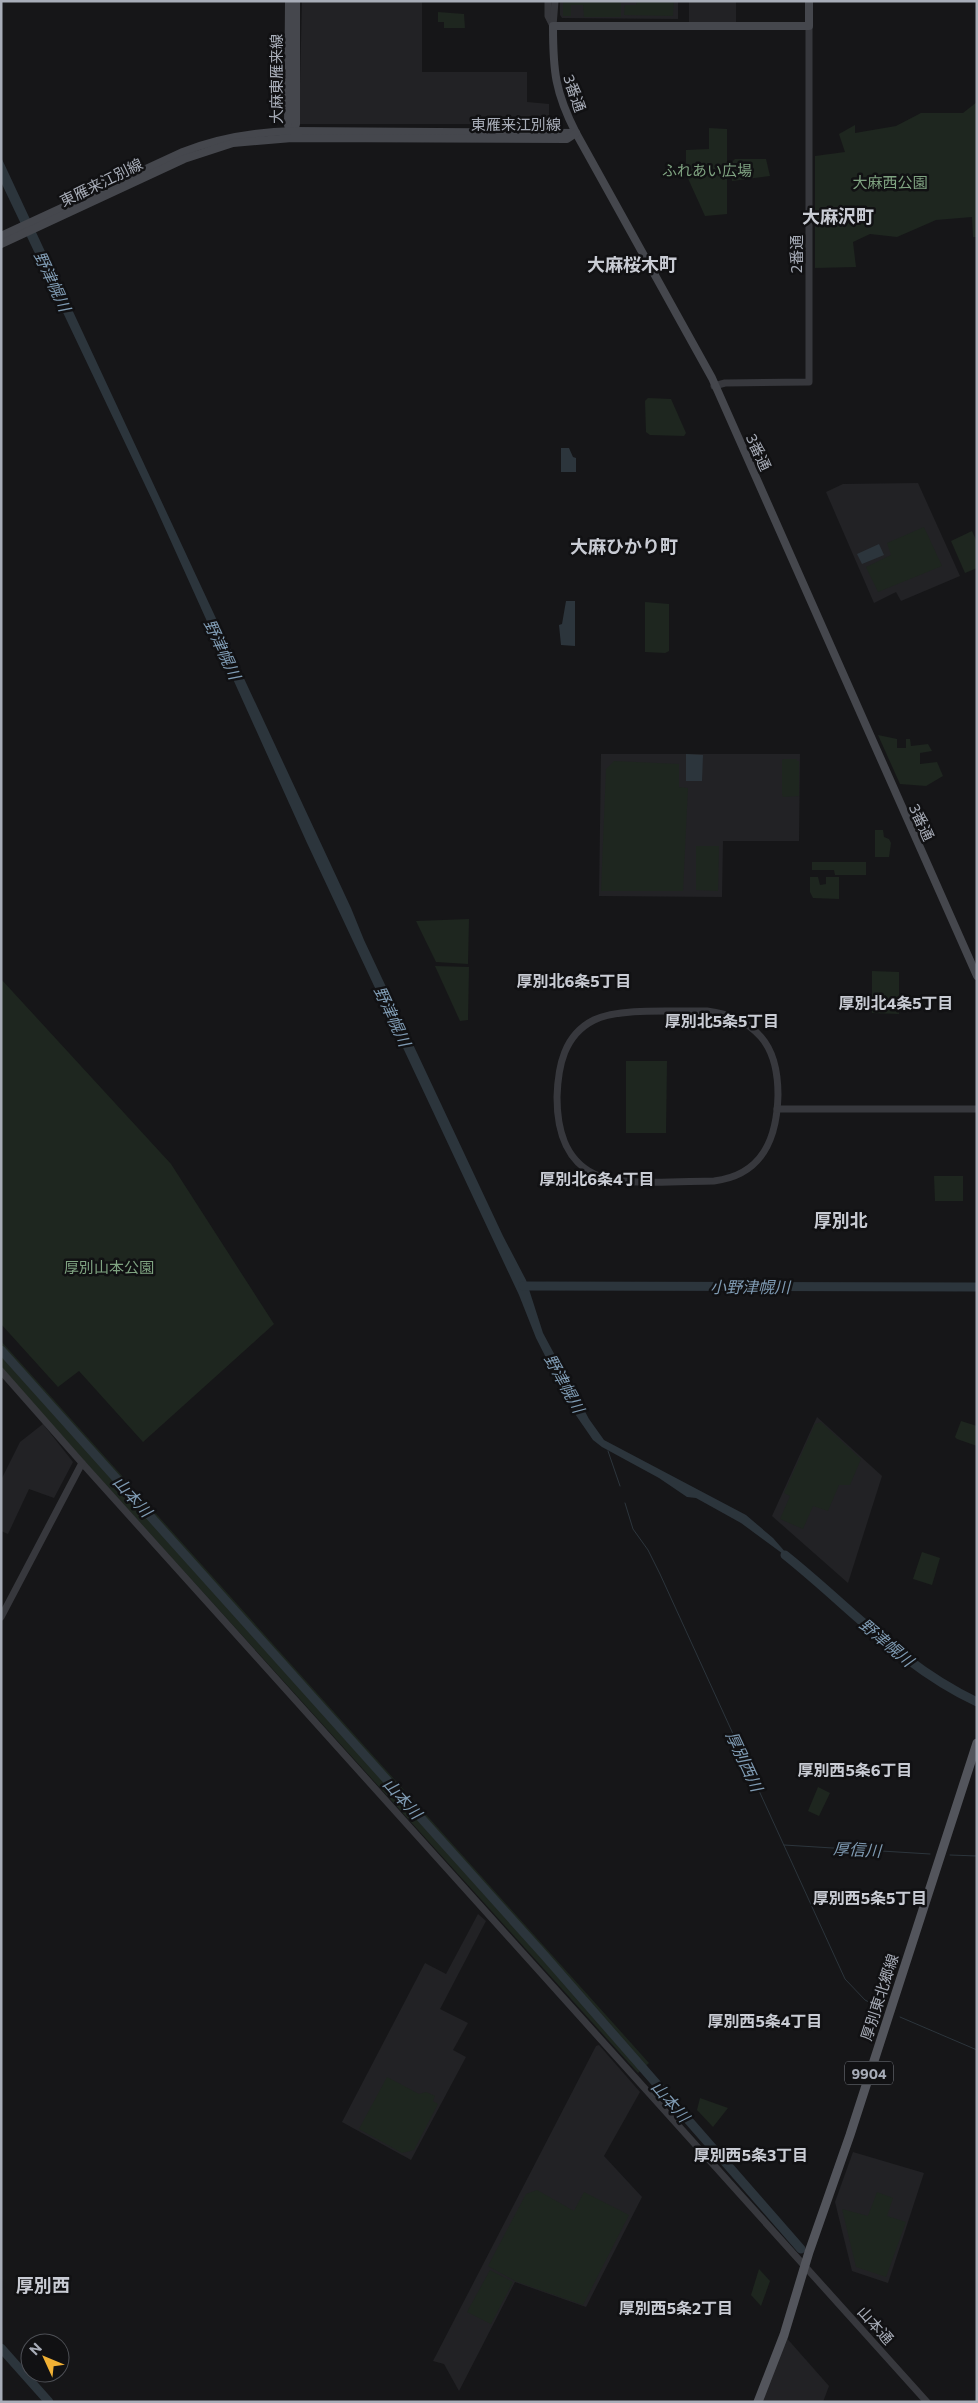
<svg xmlns="http://www.w3.org/2000/svg" width="978" height="2403" viewBox="0 0 978 2403" font-family="Commissioner,'Noto Sans JP',sans-serif">
<style>
.built{fill:#222225}
.green{fill:#1e261f}
.water{fill:#2c353c}
.lines{fill:none;stroke-linecap:round;stroke-linejoin:round}
.stream{stroke:#2c353c;stroke-width:1}
.river{stroke:#2c353c;stroke-width:9}
.tertiary{stroke:#37383d;stroke-width:7}
.secondary{stroke:#45474d;stroke-width:8}
.primary{stroke:#53555c;stroke-width:9}
.labels{text-anchor:middle;dominant-baseline:central;stroke-width:5;stroke-linejoin:round;paint-order:stroke}
.shield{fill:#111113;stroke:#7b7e86;stroke-width:1}
.shield-label{font-size:14px;font-weight:bold;fill:#a8adb8}
.street-label{font-size:15px;fill:#a8adb8;stroke:#111113}
.park-label{font-size:15px;fill:#7fa381;stroke:#111113}
.water-label{font-size:16px;font-style:italic;fill:#7f9bb3;stroke:#111113}
.neighbourhood-label{font-size:16px;font-weight:bold;fill:#c9ccd4;stroke:#111113}
.quarter-label{font-size:18px;font-weight:bold;fill:#c9ccd4;stroke:#111113}
</style>
<rect width="100%" height="100%" fill="#161618"/>
<g class="built">
<path d="M 302,1 L 422,1 L 422,72 L 527,72 L 527,102 L 549,104 L 549,124 L 299,124 Z"/>
<path d="M 560,1 L 678,1 L 678,19 L 562,18 L 560,15 Z"/>
<rect x="689" y="1" width="47" height="21"/>
<path d="M 918,483 L 960,576 L 901,601 L 896,592 L 874,603 L 826,492 L 843,484 Z"/>
<path d="M 601,754 L 800,754 L 799,841 L 723,841 L 722,897 L 599,896 Z"/>
<path d="M 817,1417 L 882,1476 L 848,1583 L 772,1516 Z"/>
<path d="M 43,1424 L 73,1462 L 54,1498 L 29,1489 L 8,1534 L 1,1531 L 1,1480 L 20,1442 Z"/>
<path d="M 478,1914 L 486,1921 L 440,2009 L 468,2023 L 453,2050 L 466,2057 L 411,2160 L 342,2122 L 425,1963 L 446,1974 Z"/>
<path d="M 599,2045 L 640,2092 L 604,2156 L 642,2197 L 586,2307 L 515,2282 L 459,2391 L 444,2364 L 433,2361 L 596,2046 Z"/>
<path d="M 853,2152 L 924,2173 L 888,2283 L 852,2271 L 835,2202 Z"/>
<path d="M 784,2335 L 829,2386 L 823,2402 L 758,2402 Z"/>
</g>
<g class="green">
<path d="M 563,1 L 621,1 L 621,17 L 584,17 L 583,5 L 571,5 L 571,16 L 563,16 Z"/>
<path d="M 637,1 L 674,1 L 673,16 L 624,15 L 625,5 L 636,5 Z"/>
<path d="M 438,12 L 464,14 L 465,28 L 444,28 L 444,22 L 438,22 Z"/>
<path d="M 977,102 L 977,237 L 973,237 L 972,217 L 936,220 L 897,237 L 870,234 L 853,242 L 856,267 L 815,268 L 815,156 L 845,152 L 839,134 L 855,125 L 855,133 L 896,126 L 921,113 L 963,113 Z"/>
<path d="M 709,128 L 727,129 L 727,214 L 705,216 L 686,174 L 686,150 L 709,149 Z"/>
<path d="M 735,159 L 766,159 L 770,176 L 732,181 L 732,162 Z"/>
<path d="M 648,398 L 671,399 L 686,433 L 684,436 L 650,435 L 646,432 L 645,401 Z"/>
<path d="M 924,527 L 942,566 L 878,592 L 866,567 L 891,555 L 887,543 Z"/>
<path d="M 972,531 L 977,542 L 977,568 L 965,573 L 951,541 Z"/>
<path d="M 645,602 L 669,604 L 669,651 L 665,653 L 645,652 Z"/>
<path d="M 878,735 L 897,739 L 897,748 L 906,748 L 906,739 L 910,739 L 911,746 L 928,744 L 932,751 L 920,753 L 920,764 L 937,762 L 943,776 L 926,786 L 900,784 Z"/>
<path d="M 784,759 L 797,759 L 797,761 L 799,761 L 799,796 L 783,797 L 782,794 L 782,760 Z"/>
<path d="M 614,761 L 679,764 L 679,787 L 688,788 L 683,891 L 601,891 L 606,769 Z"/>
<path d="M 875,830 L 883,830 L 884,837 L 889,839 L 891,843 L 889,857 L 875,857 Z"/>
<path d="M 696,846 L 719,846 L 718,891 L 696,890 Z"/>
<path d="M 812,862 L 866,862 L 866,875 L 835,875 L 834,870 L 812,870 Z"/>
<path d="M 810,877 L 818,877 L 820,885 L 826,884 L 826,877 L 839,877 L 839,899 L 813,898 L 810,892 Z"/>
<path d="M 469,919 L 468,964 L 436,962 L 416,921 Z"/>
<path d="M 435,966 L 469,967 L 468,1020 L 460,1021 Z"/>
<path d="M 872,971 L 899,972 L 899,1014 L 872,1013 Z"/>
<path d="M 1,979 L 171,1164 L 274,1324 L 143,1442 L 79,1371 L 58,1387 L 1,1324 Z"/>
<path d="M 626,1061 L 667,1061 L 666,1133 L 626,1133 Z"/>
<path d="M 934,1176 L 963,1176 L 963,1201 L 935,1201 Z"/>
<path d="M 1,1341 L 649,2063 L 638,2073 L 1,1369 Z"/>
<path d="M 961,1421 L 977,1426 L 977,1446 L 957,1439 L 955,1437 Z"/>
<path d="M 821,1422 L 861,1459 L 850,1485 L 839,1485 L 828,1511 L 813,1506 L 803,1529 L 780,1519 L 790,1496 L 784,1493 L 815,1424 Z"/>
<path d="M 922,1552 L 940,1558 L 932,1585 L 913,1579 Z"/>
<path d="M 818,1787 L 830,1793 L 819,1816 L 808,1811 Z"/>
<path d="M 387,2077 L 419,2094 L 426,2092 L 435,2096 L 433,2101 L 438,2104 L 414,2150 L 402,2153 L 359,2129 Z"/>
<path d="M 700,2098 L 728,2108 L 713,2127 L 697,2110 Z"/>
<path d="M 537,2190 L 574,2211 L 584,2192 L 629,2215 L 583,2305 L 515,2281 L 488,2266 L 526,2194 Z"/>
<path d="M 877,2192 L 893,2198 L 887,2216 L 906,2222 L 886,2277 L 856,2267 L 842,2209 L 868,2216 Z"/>
<path d="M 759,2269 L 770,2281 L 761,2306 L 751,2295 Z"/>
<path d="M 490,2270 L 513,2282 L 491,2324 L 467,2312 Z"/>
</g>
<g class="water">
<path d="M 1,157 L 351,908 L 364,940 L 503,1236 L 526,1280 L 543,1333 L 589,1419 L 604,1440 L 746,1515 L 773,1538 L 794,1562 L 741,1523 L 696,1498 L 687,1497 L 659,1478 L 602,1447 L 593,1440 L 573,1411 L 536,1338 L 519,1295 L 307,843 L 155,506 L 1,182 Z"/>
<path d="M 561,448 L 569,448 L 573,457 L 576,458 L 576,472 L 561,472 Z"/>
<path d="M 879,544 L 884,555 L 862,564 L 857,554 Z"/>
<path d="M 566,601 L 575,601 L 575,646 L 561,645 L 559,625 L 562,624 Z"/>
<path d="M 686,754 L 703,755 L 702,781 L 686,781 Z"/>
</g>
<g class="lines">
<g class="stream">
<path d="M 608,1451 L 620,1486"/>
<path d="M 625,1503 L 633,1529 L 648,1550 L 660,1574 L 845,1979 L 865,2000 L 880,2008"/>
<path d="M 784,1845 L 930,1854"/>
<path d="M 950,1855 L 977,1856"/>
<path d="M 900,2017 L 977,2050"/>
</g>
<g class="river">
<path d="M 523,1286 L 977,1287"/>
<path d="M 1,1350 L 544,1955 L 801,2249"/>
<path d="M 785,1555 C 849,1606 902,1667 977,1702"/>
<path d="M 1,2348 L 49,2402"/>
</g>
<g class="tertiary">
<path d="M 548,1 L 548,16 L 553,26"/>
<path d="M 553,26 L 555,1"/>
<path d="M 714,386 L 725,383 L 809,382 L 809,26"/>
<path d="M 707,1011 C 729,1014 746,1020 761,1037 C 775,1053 778,1074 778,1095 C 777,1138 763,1175 714,1181 C 682,1181 622,1187 594,1174 C 564,1159 557,1128 557,1097 C 558,1066 564,1035 594,1020 C 621,1007 676,1012 707,1011 Z"/>
<path d="M 777,1109 L 977,1109"/>
<path d="M 1,1371 L 82,1463 L 927,2402"/>
<path d="M 1,1617 L 82,1463"/>
</g>
<g class="secondary">
<path d="M 289,1 L 288,125 L 291,134"/>
<path d="M 809,1 L 809,26 L 553,26 C 553,71 555,92 576,133 L 712,378 L 977,976"/>
<path d="M 293,134 L 296,124 L 296,1"/>
<path d="M 1,236 L 183,152 C 218,138 256,132 294,131 L 576,133"/>
<path d="M 1,244 L 184,159 L 233,143 L 292,138 L 567,139 L 576,133"/>
</g>
<path class="primary" d="M 758,2402 L 784,2335 L 809,2252 L 850,2135 L 977,1743"/>
</g>
<g class="labels">
<rect class="shield" x="845" y="2061.5" width="48" height="23" rx="4"/>
<g class="shield-label">
<text x="869" y="2073">9904</text>
</g>
<g class="street-label">
<text transform="translate(276 79) rotate(-90)">大麻東雁来線</text>
<text transform="translate(575 93) rotate(71)">3番通</text>
<text x="516" y="124">東雁来江別線</text>
<text transform="translate(101 182) rotate(-26)">東雁来江別線</text>
<text transform="translate(796 254) rotate(-90)">2番通</text>
<text transform="translate(759 452) rotate(65)">3番通</text>
<text transform="translate(922 822) rotate(65)">3番通</text>
<text transform="translate(879 1997) rotate(-72)">厚別東北郷線</text>
<text transform="translate(876 2325) rotate(48)">山本通</text>
</g>
<g class="park-label">
<text x="707" y="170">ふれあい広場</text>
<text x="890" y="182">大麻西公園</text>
<text x="109" y="1267">厚別山本公園</text>
</g>
<g class="water-label">
<text transform="translate(53 281) rotate(65)">野津幌川</text>
<text transform="translate(223 649) rotate(65)">野津幌川</text>
<text transform="translate(393 1016) rotate(65)">野津幌川</text>
<text x="750" y="1286">小野津幌川</text>
<text transform="translate(565 1383) rotate(61)">野津幌川</text>
<text transform="translate(133 1496) rotate(48)">山本川</text>
<text transform="translate(887 1642) rotate(40)">野津幌川</text>
<text transform="translate(745 1761) rotate(65)">厚別西川</text>
<text transform="translate(403 1798) rotate(48)">山本川</text>
<text transform="translate(857 1849) rotate(3)">厚信川</text>
<text transform="translate(671 2101) rotate(49)">山本川</text>
</g>
<g class="neighbourhood-label">
<text x="574" y="980">厚別北6条5丁目</text>
<text x="896" y="1002">厚別北4条5丁目</text>
<text x="722" y="1020">厚別北5条5丁目</text>
<text x="597" y="1178">厚別北6条4丁目</text>
<text x="855" y="1769">厚別西5条6丁目</text>
<text x="870" y="1897">厚別西5条5丁目</text>
<text x="765" y="2020">厚別西5条4丁目</text>
<text x="751" y="2154">厚別西5条3丁目</text>
<text x="676" y="2307">厚別西5条2丁目</text>
</g>
<g class="quarter-label">
<text x="838" y="216">大麻沢町</text>
<text x="632" y="264">大麻桜木町</text>
<text x="624" y="546">大麻ひかり町</text>
<text x="841" y="1220">厚別北</text>
<text x="43" y="2285">厚別西</text>
</g>
</g>
<rect width="978" height="2403" fill="none" stroke="#a8adb8" stroke-width="5"/>
<g transform="translate(45 2358) rotate(314)"><circle r="24" fill="#111113" stroke="#4d4f55"/>
<path d="M0-4L9 19L0 12L-9 19Z" fill="#f2b134"/>
<text y="-8" font-size="14" font-weight="bold" text-anchor="middle" fill="#a8adb8">N</text>
</g>
</svg>
